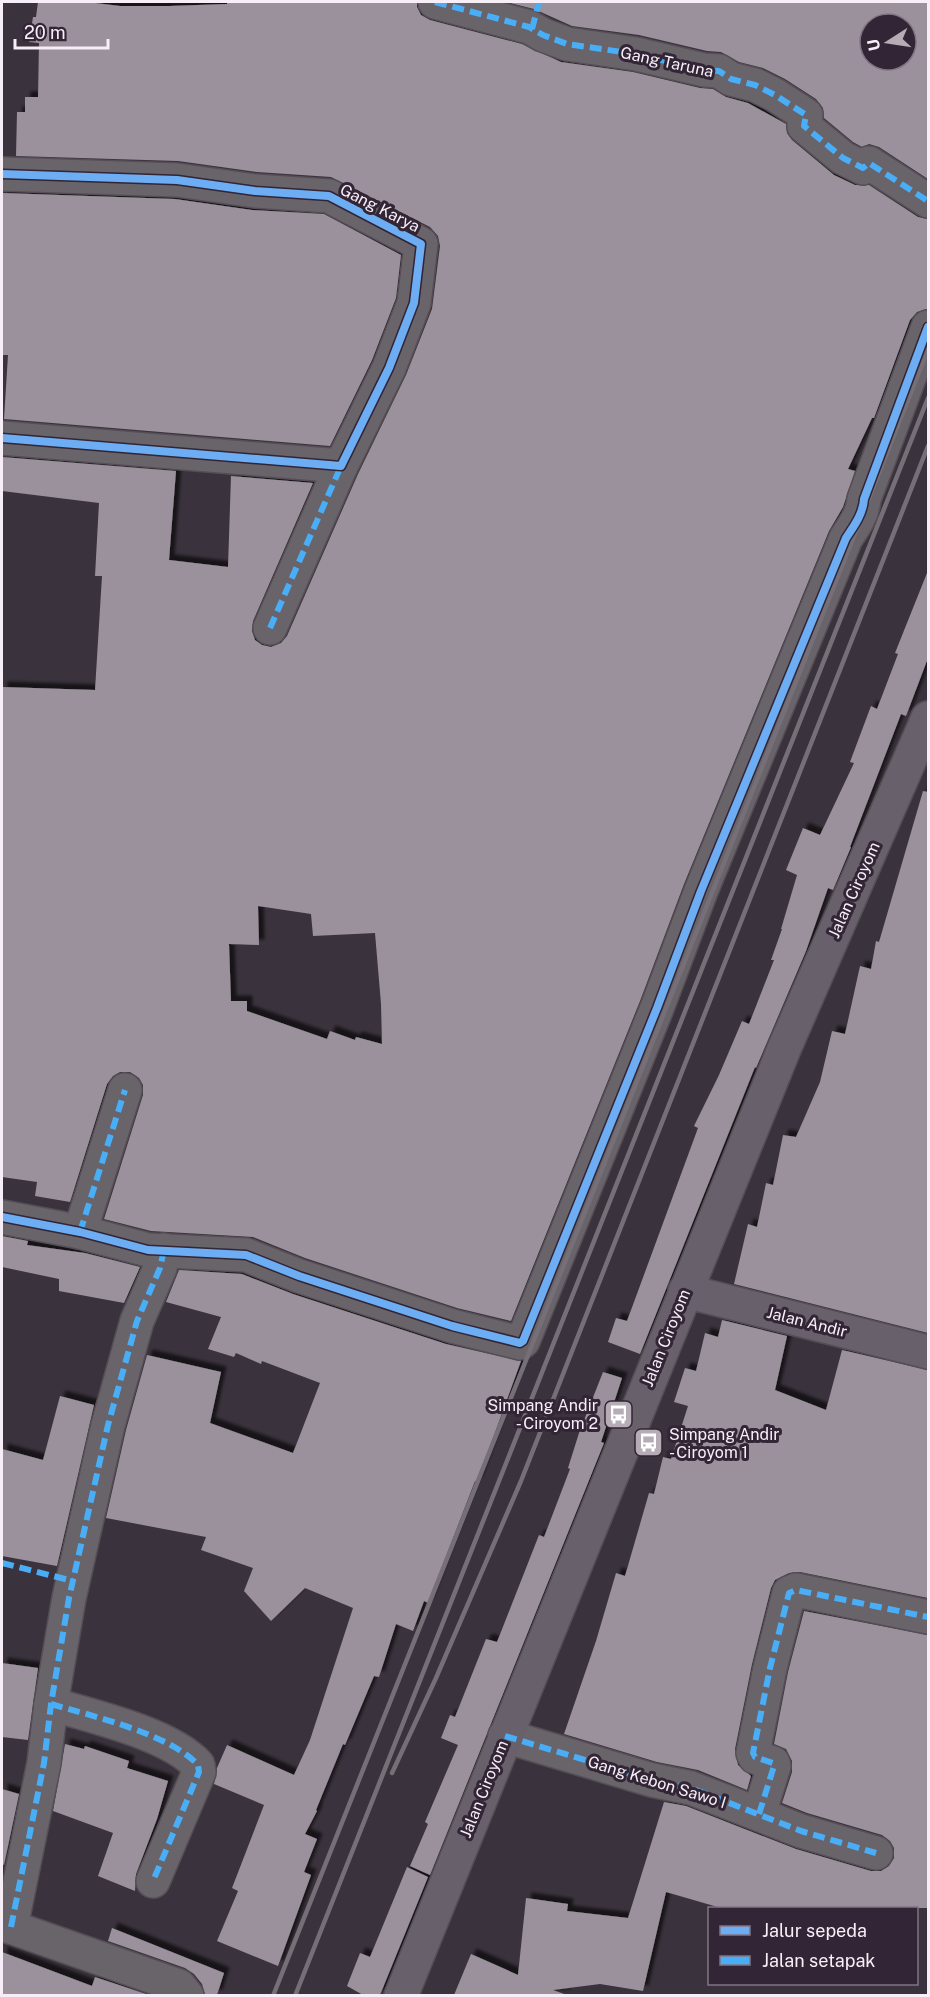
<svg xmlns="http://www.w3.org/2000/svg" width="930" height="1997" viewBox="0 0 930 1997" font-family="'Public Sans',sans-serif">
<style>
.building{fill:#9b919d;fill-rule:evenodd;filter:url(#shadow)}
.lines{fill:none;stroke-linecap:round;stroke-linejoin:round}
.street-casing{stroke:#554e56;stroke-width:36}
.secondary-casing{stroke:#554e56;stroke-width:36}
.street{stroke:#69636a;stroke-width:33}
.secondary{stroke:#68606a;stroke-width:33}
.rail{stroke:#766f77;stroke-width:4.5}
.quiet{stroke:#49aef6;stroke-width:6;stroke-dasharray:12 6;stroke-linecap:butt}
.cycleway-casing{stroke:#322535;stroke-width:11}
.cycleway{stroke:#6dadf4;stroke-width:8}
.labels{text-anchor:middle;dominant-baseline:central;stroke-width:6;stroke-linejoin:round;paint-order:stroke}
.street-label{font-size:16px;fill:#f7eef8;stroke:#322535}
.poi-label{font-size:16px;fill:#f7eef8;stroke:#322535;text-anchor:end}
</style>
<defs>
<filter id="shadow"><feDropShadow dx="5.5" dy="-5.5" stdDeviation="1.5" flood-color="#0009"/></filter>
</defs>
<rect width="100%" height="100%" fill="#3a323c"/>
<g class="building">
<path d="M 38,2 L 87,2 L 120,6 L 170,6 L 227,4 L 227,2 L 417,2 L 417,7 L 421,15 L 430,20 L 522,44 L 561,62 L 633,72 L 700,88 L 713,89 L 726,97 L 748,103 L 786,124 L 787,133 L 792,140 L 834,175 L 855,185 L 869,185 L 918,217 L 928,219 L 928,306 L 927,309 L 917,312 L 910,320 L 874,418 L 872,418 L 848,469 L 855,471 L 843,507 L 829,531 L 684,884 L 640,1001 L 511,1321 L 457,1308 L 305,1258 L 253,1237 L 151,1231 L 104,1219 L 143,1095 L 143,1085 L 139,1078 L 130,1072 L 120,1072 L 113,1076 L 107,1084 L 70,1202 L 35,1196 L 37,1182 L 2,1177 L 2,687 L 95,690 L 102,576 L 95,576 L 99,503 L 2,491 L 2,457 L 176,471 L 169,560 L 228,567 L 231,476 L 313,483 L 253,621 L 252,631 L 255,640 L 262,645 L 271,647 L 281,643 L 287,636 L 358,474 L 406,375 L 432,309 L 440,246 L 438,236 L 430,227 L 331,177 L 257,172 L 178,161 L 16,156 L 17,112 L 25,112 L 25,97 L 38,97 L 39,43 L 29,42 L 33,17 L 36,17 ZM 258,906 L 311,914 L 313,936 L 375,933 L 381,1004 L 382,1044 L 356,1037 L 355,1040 L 330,1031 L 327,1039 L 247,1011 L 247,1001 L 231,1001 L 229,944 L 259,945 Z"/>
<path d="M 506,2 L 928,2 L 928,179 L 879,147 L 869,144 L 862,147 L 853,142 L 824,118 L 823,108 L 816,99 L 785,79 L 763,68 L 739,62 L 721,52 L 707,51 L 639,35 L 572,26 L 534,9 ZM 870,24 L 906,24 L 906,60 L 870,60 Z"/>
<path d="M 3,193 L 175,199 L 252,210 L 324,214 L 401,255 L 396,298 L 372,360 L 330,446 L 4,419 L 8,355 L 2,355 L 2,199 Z"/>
<path d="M 927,573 L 928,573 L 928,658 L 906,716 L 901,714 L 850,847 L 851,847 L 833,890 L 828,888 L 806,951 L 756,1068 L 755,1067 L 640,1354 L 608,1342 L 616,1318 L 627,1321 L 698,1128 L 694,1126 L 719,1075 L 742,1021 L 749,1024 L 774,960 L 771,960 L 782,929 L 781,929 L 797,875 L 786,870 L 803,828 L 820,835 L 854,763 L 850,762 L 871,706 L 877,709 L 898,654 L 895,653 Z"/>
<path d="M 923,791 L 928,792 L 928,1333 L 734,1284 L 748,1224 L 757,1227 L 766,1183 L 773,1185 L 783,1135 L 796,1137 L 820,1082 L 832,1031 L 845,1034 L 860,966 L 871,969 L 876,941 L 879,942 Z"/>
<path d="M 2,1236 L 28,1241 L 27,1245 L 85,1253 L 140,1267 L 124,1303 L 59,1291 L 59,1279 L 2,1267 Z"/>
<path d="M 179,1270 L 242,1274 L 293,1294 L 446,1344 L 521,1361 L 477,1482 L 475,1481 L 428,1603 L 424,1601 L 413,1631 L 396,1624 L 379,1677 L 374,1676 L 345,1745 L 343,1744 L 316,1810 L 317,1811 L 305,1834 L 317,1839 L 304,1872 L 311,1875 L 278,1966 L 217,1941 L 238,1891 L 232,1888 L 264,1805 L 214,1784 L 217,1768 L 227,1745 L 294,1775 L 310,1740 L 353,1608 L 305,1588 L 271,1621 L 244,1591 L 253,1568 L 201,1550 L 206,1537 L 106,1518 L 126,1430 L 147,1355 L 221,1372 L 210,1423 L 293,1453 L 320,1383 L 262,1361 L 261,1364 L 236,1353 L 234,1357 L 208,1349 L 221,1317 L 166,1302 Z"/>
<path d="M 722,1320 L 787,1336 L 775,1390 L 826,1410 L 842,1350 L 928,1370 L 928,1598 L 800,1572 L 789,1573 L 775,1580 L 771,1588 L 752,1664 L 735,1749 L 738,1765 L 751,1776 L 747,1790 L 698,1770 L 657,1762 L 564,1734 L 596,1641 L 616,1573 L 625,1576 L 649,1493 L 654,1494 L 663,1457 L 671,1459 L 688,1406 L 674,1402 L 685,1368 L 696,1371 L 705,1333 L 718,1337 Z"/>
<path d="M 603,1372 L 622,1378 L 601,1442 L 604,1443 L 430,1875 L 410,1866 L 428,1824 L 425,1822 L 458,1745 L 441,1738 L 450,1715 L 455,1717 L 486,1639 L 497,1642 L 539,1535 L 544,1537 L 570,1469 L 568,1468 L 579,1433 Z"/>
<path d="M 60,1396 L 94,1405 L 57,1566 L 2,1556 L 2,1449 L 43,1460 Z"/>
<path d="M 804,1611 L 928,1635 L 928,1908 L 721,1908 L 666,1892 L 643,1991 L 600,1984 L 553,1990 L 567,1995 L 454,1995 L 471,1954 L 518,1975 L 526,1898 L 568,1904 L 567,1911 L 628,1918 L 664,1802 L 686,1806 L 796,1849 L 871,1871 L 881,1871 L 889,1866 L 894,1858 L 894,1848 L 890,1841 L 882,1835 L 807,1813 L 782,1803 L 792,1772 L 792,1761 L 786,1749 L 774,1744 L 788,1672 Z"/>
<path d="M 2,1663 L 38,1668 L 28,1740 L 2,1737 Z"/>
<path d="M 65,1744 L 84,1749 L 85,1746 L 129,1761 L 127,1768 L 168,1781 L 157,1819 L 136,1874 L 135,1891 L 98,1876 L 113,1833 L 53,1811 Z"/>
<path d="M 2,1789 L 19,1794 L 4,1865 L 2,1864 Z"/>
<path d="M 407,1867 L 428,1877 L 380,1995 L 363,1995 L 347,1986 L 360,1953 L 370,1957 Z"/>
<path d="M 112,1928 L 224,1973 L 217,1995 L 205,1995 L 202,1984 L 194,1974 L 185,1968 L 108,1941 Z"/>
<path d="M 2,1952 L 92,1986 L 95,1977 L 149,1995 L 2,1995 Z"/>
</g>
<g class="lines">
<defs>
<g id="street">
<path d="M 435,2 L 529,27 L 543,35 L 567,44 L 636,54 L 704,70 L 719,71 L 731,79 L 755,85 L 775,95 L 806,115 L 804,126 L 843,158 L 863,168 L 869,163 L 928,201"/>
<path d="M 2,174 L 177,180 L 255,191 L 329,196 L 421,244 L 414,303 L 389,368 L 341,466 L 2,438"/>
<path d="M 270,628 L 341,466"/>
<path d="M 2,1217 L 80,1232 L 148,1250 L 246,1255 L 299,1276 L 452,1326 L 520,1343 L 523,1341 L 657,1008 L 701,891 L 846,538 C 854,526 863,514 864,499 L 928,327"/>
<path d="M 80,1232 L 125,1090"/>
<path d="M 51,1704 C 92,1716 170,1734 198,1765 L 199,1772 L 153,1881"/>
<path d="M 505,1736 L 652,1780 L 691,1788 L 801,1831 L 876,1853"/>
<path d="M 759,1814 L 774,1766 L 773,1763 L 755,1757 L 753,1753 L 770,1668 L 789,1593 L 796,1590 L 928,1617"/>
<path d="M 2,1924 L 179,1986 L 187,1996"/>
<path d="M 11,1927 L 44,1763 L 51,1704 L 69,1598 L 108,1425 L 137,1321 L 160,1268 L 164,1250"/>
</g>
<g id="secondary">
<path d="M 685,1291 L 928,1352"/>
<path d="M 401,1996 L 784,1049 L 928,718"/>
</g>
</defs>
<use href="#street" class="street-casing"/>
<use href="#secondary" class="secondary-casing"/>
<use href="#street" class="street"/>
<use href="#secondary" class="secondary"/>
<g class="rail">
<path d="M 392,1773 L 436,1678 L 521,1481 L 928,446"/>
<path d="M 273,1996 L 928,350"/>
<path d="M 295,1996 L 928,398"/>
</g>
<g class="quiet">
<path d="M 435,2 L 529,27 L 543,35 L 567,44 L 636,54 L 704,70 L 719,71 L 731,79 L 755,85 L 775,95 L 806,115 L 804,126 L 843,158 L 863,168 L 869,163 L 928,201"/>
<path d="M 532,29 L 539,2"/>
<path d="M 270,628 L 341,466"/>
<path d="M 80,1232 L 125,1090"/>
<path d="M 2,1563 L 73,1581"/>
<path d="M 51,1704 C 92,1716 170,1734 198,1765 L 199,1772 L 153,1881"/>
<path d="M 505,1736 L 652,1780 L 691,1788 L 801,1831 L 876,1853"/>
<path d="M 759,1814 L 774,1766 L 773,1763 L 755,1757 L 753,1753 L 770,1668 L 789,1593 L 796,1590 L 928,1617"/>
<path d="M 11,1927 L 44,1763 L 51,1704 L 69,1598 L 108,1425 L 137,1321 L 160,1268 L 164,1250"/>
</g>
<defs>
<g id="cycleway">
<path d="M 2,174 L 177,180 L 255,191 L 329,196 L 421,244 L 414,303 L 389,368 L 341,466 L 2,438"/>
<path d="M 2,1217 L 80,1232 L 148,1250 L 246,1255 L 299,1276 L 452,1326 L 520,1343 L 523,1341 L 657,1008 L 701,891 L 846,538 C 854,526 863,514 864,499 L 928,327"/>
</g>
</defs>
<use href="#cycleway" class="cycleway-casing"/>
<use href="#cycleway" class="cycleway"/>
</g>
<defs>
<symbol id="bus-square" viewBox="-11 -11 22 22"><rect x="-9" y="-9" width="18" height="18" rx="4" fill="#b5acb6" stroke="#322535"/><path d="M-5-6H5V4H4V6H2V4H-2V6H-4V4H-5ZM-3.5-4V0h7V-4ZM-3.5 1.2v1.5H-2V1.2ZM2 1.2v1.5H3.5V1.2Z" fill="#fff"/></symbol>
</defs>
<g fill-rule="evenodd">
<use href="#bus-square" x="602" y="1398" width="33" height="33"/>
<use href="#bus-square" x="632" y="1426" width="33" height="33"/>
</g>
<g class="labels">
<g class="street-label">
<text transform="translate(667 62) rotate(12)">Gang Taruna</text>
<text transform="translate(380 208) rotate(27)">Gang Karya</text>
<text transform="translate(854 890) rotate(-66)">Jalan Ciroyom</text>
<text transform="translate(807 1322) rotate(14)">Jalan Andir</text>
<text transform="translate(666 1338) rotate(-68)">Jalan Ciroyom</text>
<text transform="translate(657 1782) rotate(17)">Gang Kebon Sawo I</text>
<text transform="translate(484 1789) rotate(-68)">Jalan Ciroyom</text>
</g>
<g class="poi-label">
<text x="598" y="1405">Simpang Andir<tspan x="598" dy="18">- Ciroyom 2</tspan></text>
<text x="669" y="1434" text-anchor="start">Simpang Andir<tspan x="669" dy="18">- Ciroyom 1</tspan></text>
</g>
</g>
<rect width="930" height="1997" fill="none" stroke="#f7eef8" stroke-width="6"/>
<rect x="708" y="1907" width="210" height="78" fill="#322535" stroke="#817583" stroke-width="1.5"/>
<rect x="720" y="1926" width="30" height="9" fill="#6dadf4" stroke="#817583" stroke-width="1.5"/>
<text x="762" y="1937" font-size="18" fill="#f7eef8">Jalur sepeda</text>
<rect x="720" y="1956" width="30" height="9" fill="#49aef6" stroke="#817583" stroke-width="1.5"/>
<text x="762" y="1967" font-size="18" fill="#f7eef8">Jalan setapak</text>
<g transform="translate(888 42) rotate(258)"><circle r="28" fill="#322535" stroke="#817583" stroke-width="1.5"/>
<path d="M0-4.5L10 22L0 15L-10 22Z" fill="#b5acb6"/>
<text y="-9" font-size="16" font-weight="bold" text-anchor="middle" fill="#f7eef8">U</text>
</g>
<path d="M15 39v9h93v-9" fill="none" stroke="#f7eef8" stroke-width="3"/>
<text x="24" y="39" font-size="18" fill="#f7eef8" stroke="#322535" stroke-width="4.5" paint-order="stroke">20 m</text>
</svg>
